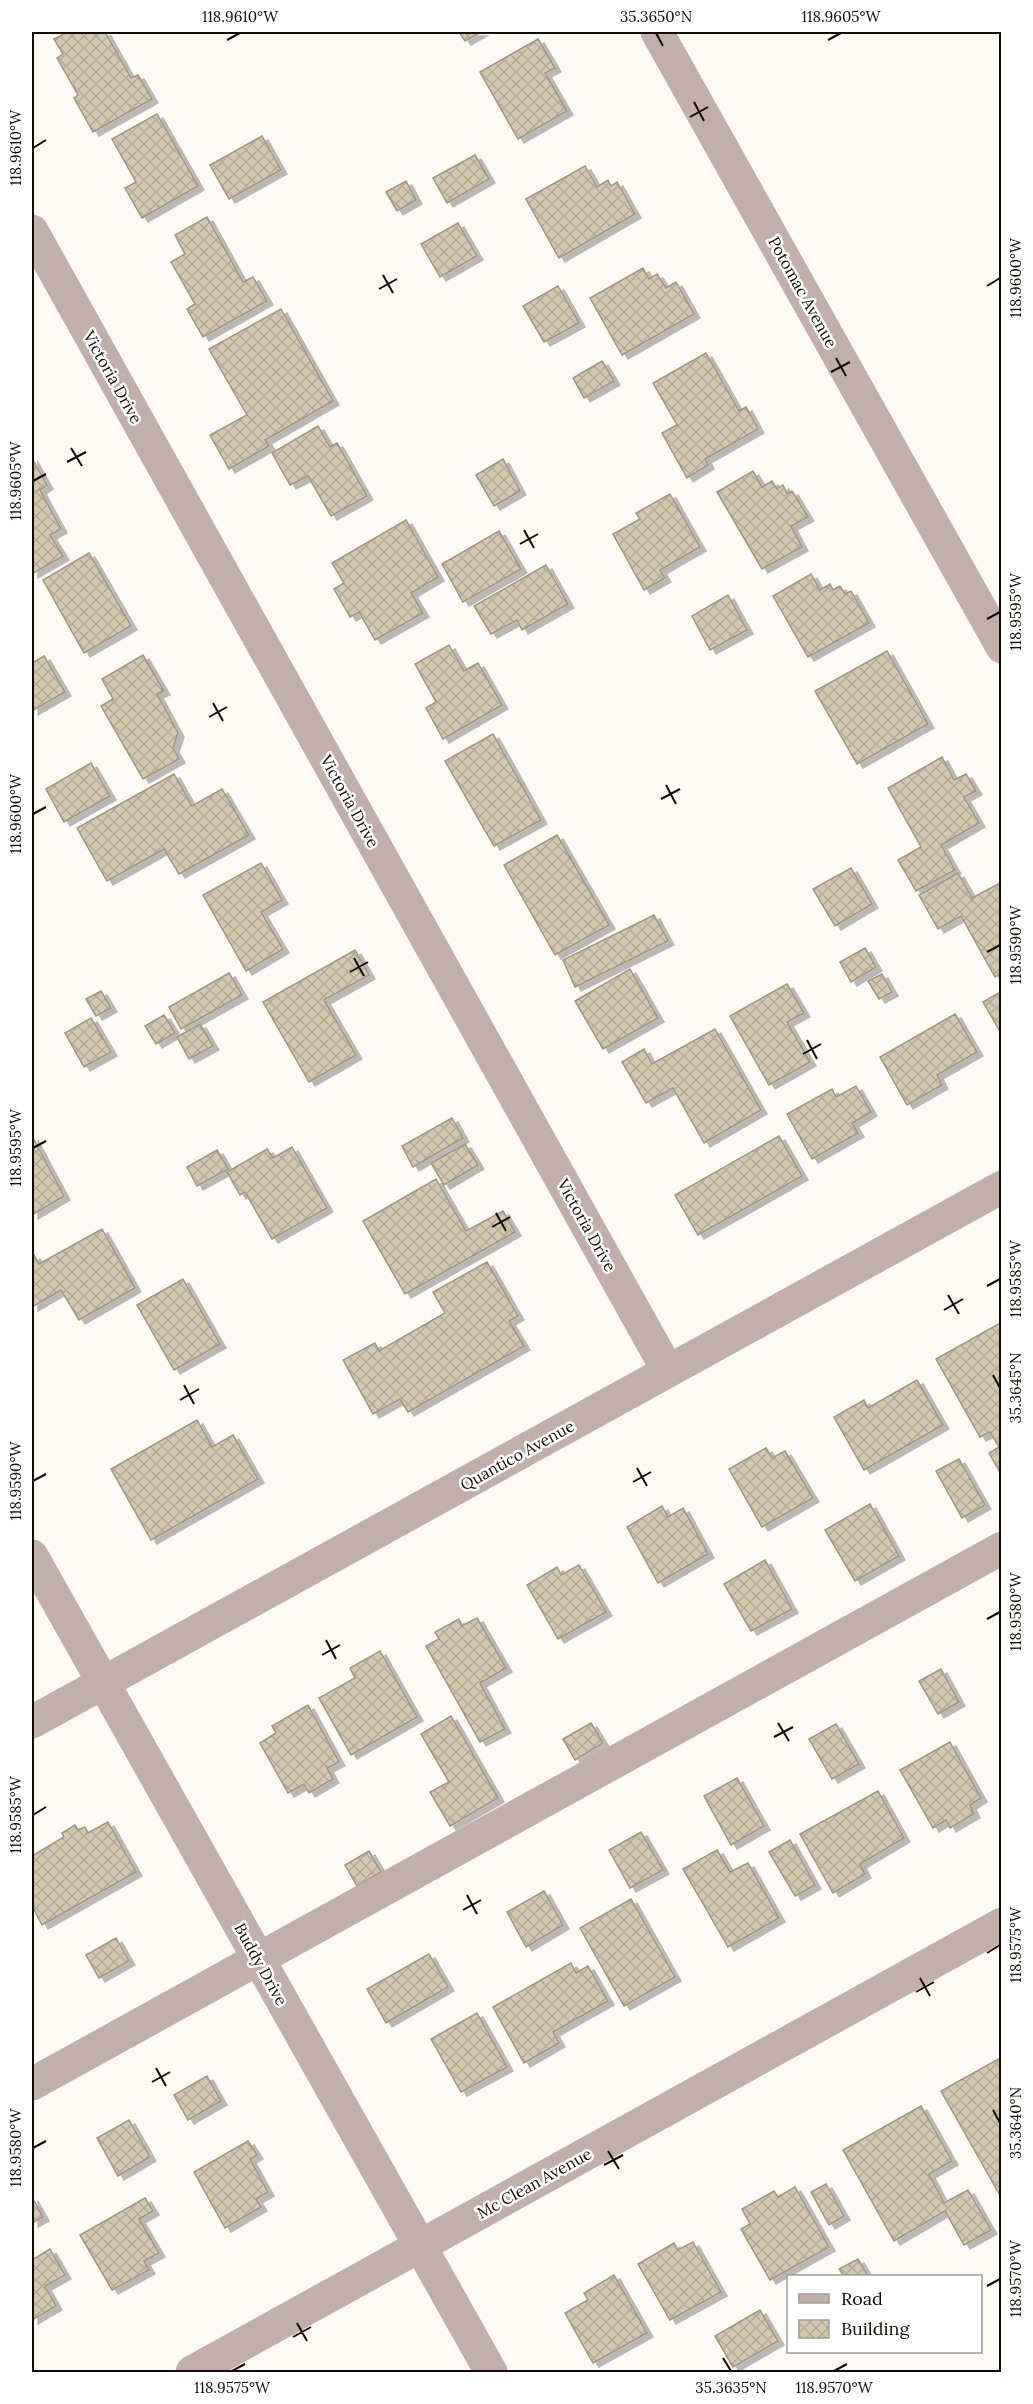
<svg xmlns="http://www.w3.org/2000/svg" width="1033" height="2404" viewBox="0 0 1033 2404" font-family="Lora,serif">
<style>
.building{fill:url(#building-cross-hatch);stroke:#a1957e;stroke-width:1.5;filter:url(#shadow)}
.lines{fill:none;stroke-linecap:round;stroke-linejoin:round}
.minor{stroke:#c2afac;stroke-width:33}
.ticks{fill:none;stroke:#110d05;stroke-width:2}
.labels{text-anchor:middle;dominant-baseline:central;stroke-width:5;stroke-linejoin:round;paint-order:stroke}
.street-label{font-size:16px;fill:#110d05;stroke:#fff}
.neatline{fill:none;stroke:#110d05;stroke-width:2}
.ticks-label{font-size:15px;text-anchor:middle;fill:#110d05}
</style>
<defs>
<pattern id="building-cross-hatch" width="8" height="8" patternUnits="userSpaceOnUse" patternTransform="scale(1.5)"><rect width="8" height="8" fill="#d4c7b0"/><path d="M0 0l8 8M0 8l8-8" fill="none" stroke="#b5aa96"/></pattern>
<filter id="shadow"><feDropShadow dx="6" dy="4" stdDeviation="0" flood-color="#0004"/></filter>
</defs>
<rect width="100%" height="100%" fill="#fdfaf5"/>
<g class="building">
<path d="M 68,32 L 105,32 L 131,78 L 138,75 L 152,99 L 93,132 L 74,98 L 78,95 L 57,58 L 63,54 L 54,39 Z"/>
<path d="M 459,32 L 481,32 L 465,41 Z"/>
<path d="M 538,39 L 555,68 L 545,73 L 567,111 L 518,139 L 480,72 Z"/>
<path d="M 157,114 L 198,186 L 142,218 L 125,188 L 136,182 L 112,139 Z"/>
<path d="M 262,136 L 281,170 L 229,199 L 210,165 Z"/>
<path d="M 475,155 L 489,179 L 447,203 L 433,178 Z"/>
<path d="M 585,166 L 597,187 L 608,180 L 611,186 L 617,182 L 635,214 L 559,258 L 526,199 Z"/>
<path d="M 406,181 L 416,200 L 397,211 L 386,192 Z"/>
<path d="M 207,217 L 243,282 L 253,277 L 267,301 L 203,337 L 187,309 L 195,304 L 171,262 L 185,254 L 175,235 Z"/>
<path d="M 458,223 L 477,256 L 440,277 L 421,244 Z"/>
<path d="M 643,268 L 649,279 L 657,274 L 666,288 L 676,282 L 694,314 L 622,355 L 590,298 Z"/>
<path d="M 558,286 L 579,323 L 544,342 L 523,306 Z"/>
<path d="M 281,309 L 333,401 L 265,440 L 269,446 L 229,469 L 210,435 L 247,415 L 209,349 Z"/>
<path d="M 706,353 L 739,411 L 746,407 L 758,429 L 705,459 L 708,465 L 687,478 L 662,433 L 677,425 L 653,383 Z"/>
<path d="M 602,361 L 614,381 L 584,398 L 573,378 Z"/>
<path d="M 318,426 L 330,447 L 337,443 L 367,496 L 331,516 L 308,476 L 290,485 L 272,453 Z"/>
<path d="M 32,458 L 47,485 L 40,490 L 61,529 L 50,535 L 63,556 L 32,574 Z"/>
<path d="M 503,459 L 520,491 L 494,506 L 476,475 Z"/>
<path d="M 753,471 L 762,487 L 772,481 L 777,489 L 783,485 L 787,494 L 792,491 L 808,517 L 791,526 L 802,547 L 762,569 L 717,492 Z"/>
<path d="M 670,494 L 700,547 L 660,570 L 665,578 L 644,590 L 613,534 L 640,519 L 636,513 Z"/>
<path d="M 406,520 L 438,577 L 411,593 L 423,613 L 375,640 L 359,612 L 350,617 L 334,589 L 344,583 L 332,563 Z"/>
<path d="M 499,531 L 521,569 L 463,602 L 442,564 Z"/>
<path d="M 89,553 L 131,626 L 84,653 L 43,580 Z"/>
<path d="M 546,565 L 568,604 L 522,630 L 517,620 L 491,634 L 474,606 Z"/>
<path d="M 811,574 L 820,590 L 830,584 L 833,590 L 840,586 L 845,594 L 851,591 L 869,623 L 808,657 L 773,596 Z"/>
<path d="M 728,595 L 747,630 L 710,650 L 692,616 Z"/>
<path d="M 449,645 L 464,671 L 478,663 L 502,705 L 443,739 L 426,708 L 436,702 L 415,664 Z"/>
<path d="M 887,651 L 928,724 L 857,764 L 815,691 Z"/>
<path d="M 143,655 L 164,691 L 157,694 L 178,733 L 173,748 L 179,759 L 143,779 L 101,706 L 113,699 L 102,679 Z"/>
<path d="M 44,656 L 65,692 L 32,711 L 32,663 Z"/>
<path d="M 493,734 L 541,820 L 494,846 L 445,761 Z"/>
<path d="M 942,757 L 954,780 L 966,774 L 976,791 L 964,797 L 979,823 L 941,845 L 955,870 L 916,891 L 898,860 L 921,847 L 888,788 Z"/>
<path d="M 91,763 L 110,796 L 64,822 L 46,789 Z"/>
<path d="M 174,774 L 192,806 L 222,789 L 249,835 L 179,874 L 164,849 L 107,881 L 77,828 Z"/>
<path d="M 557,835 L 609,925 L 555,955 L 504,865 Z"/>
<path d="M 261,863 L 282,900 L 261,912 L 283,949 L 246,971 L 203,895 Z"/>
<path d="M 851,868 L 872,904 L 835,926 L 813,889 Z"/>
<path d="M 958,873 L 972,898 L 1002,882 L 1002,973 L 995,977 L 961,916 L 938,929 L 919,895 Z"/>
<path d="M 654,915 L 668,941 L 575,987 L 563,960 Z"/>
<path d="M 865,948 L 876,967 L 851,982 L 840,962 Z"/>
<path d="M 355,950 L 369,975 L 324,1000 L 356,1055 L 309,1082 L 263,1002 Z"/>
<path d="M 630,969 L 658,1018 L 603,1049 L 575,1001 Z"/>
<path d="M 229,973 L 242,995 L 181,1029 L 169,1007 Z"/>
<path d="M 882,974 L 892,992 L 879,999 L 868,981 Z"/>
<path d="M 787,984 L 804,1013 L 787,1022 L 810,1062 L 769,1085 L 730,1016 Z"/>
<path d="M 101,991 L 111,1008 L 96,1016 L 86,999 Z"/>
<path d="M 1002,991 L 1002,1035 L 983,1002 Z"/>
<path d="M 955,1014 L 977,1052 L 937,1075 L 942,1085 L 907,1105 L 880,1057 Z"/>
<path d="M 164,1015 L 175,1033 L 156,1044 L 145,1026 Z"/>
<path d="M 91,1018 L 111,1052 L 84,1067 L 65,1033 Z"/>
<path d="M 200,1024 L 213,1046 L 189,1059 L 177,1037 Z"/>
<path d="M 715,1029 L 761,1110 L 704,1143 L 673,1088 L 646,1103 L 622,1062 L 644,1049 L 652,1064 Z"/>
<path d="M 856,1086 L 871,1112 L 852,1123 L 858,1133 L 812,1159 L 787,1114 L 832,1089 L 836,1097 Z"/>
<path d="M 452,1118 L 463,1138 L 413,1167 L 402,1146 Z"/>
<path d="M 32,1136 L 64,1196 L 32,1215 Z"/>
<path d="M 779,1136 L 802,1176 L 698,1235 L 675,1195 Z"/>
<path d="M 465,1144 L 478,1165 L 444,1185 L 431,1163 Z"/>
<path d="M 292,1147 L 327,1208 L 272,1239 L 245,1192 L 240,1195 L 227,1172 L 267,1149 L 273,1158 Z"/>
<path d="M 217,1150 L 228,1169 L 197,1186 L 187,1167 Z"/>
<path d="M 436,1179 L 466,1231 L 503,1211 L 515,1232 L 405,1294 L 363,1221 Z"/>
<path d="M 102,1229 L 135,1288 L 79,1320 L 61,1290 L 32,1307 L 32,1257 L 34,1255 L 39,1264 Z"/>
<path d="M 487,1262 L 518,1316 L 509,1321 L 524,1346 L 408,1412 L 400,1399 L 373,1414 L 343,1360 L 375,1343 L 379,1351 L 445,1313 L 433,1292 Z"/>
<path d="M 183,1279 L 220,1344 L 174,1370 L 137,1305 Z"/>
<path d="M 1002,1322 L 1002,1476 L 989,1453 L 999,1447 L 990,1432 L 980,1437 L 936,1359 Z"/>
<path d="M 917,1380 L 943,1425 L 864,1470 L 834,1417 L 864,1400 L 868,1408 Z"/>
<path d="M 197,1420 L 212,1447 L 233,1435 L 258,1479 L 151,1540 L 111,1469 Z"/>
<path d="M 766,1448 L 772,1458 L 785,1451 L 813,1498 L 762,1527 L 729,1469 Z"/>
<path d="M 959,1459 L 985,1505 L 962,1518 L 936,1471 Z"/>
<path d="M 870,1504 L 899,1556 L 855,1581 L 825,1530 Z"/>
<path d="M 662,1506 L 668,1517 L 683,1508 L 708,1554 L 658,1583 L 627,1527 Z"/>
<path d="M 765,1560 L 792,1609 L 751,1631 L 724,1584 Z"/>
<path d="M 579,1565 L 606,1612 L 558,1639 L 527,1585 L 557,1567 L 561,1575 Z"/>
<path d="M 477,1618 L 506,1668 L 480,1683 L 505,1729 L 480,1742 L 426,1646 L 439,1639 L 435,1632 L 459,1619 L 462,1626 Z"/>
<path d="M 380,1651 L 417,1717 L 351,1755 L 319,1698 L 355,1678 L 350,1668 Z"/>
<path d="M 941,1669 L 959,1702 L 938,1714 L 919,1681 Z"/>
<path d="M 308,1705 L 339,1762 L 327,1768 L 333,1779 L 309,1793 L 304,1784 L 288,1793 L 260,1743 L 276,1733 L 272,1726 Z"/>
<path d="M 451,1716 L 498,1798 L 450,1826 L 430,1792 L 449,1782 L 421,1734 Z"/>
<path d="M 591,1723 L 603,1743 L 575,1760 L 563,1739 Z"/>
<path d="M 836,1724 L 859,1764 L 832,1779 L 809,1739 Z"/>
<path d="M 950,1742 L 981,1798 L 970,1805 L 974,1814 L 950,1828 L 946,1820 L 933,1828 L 900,1770 Z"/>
<path d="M 737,1778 L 764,1826 L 731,1845 L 704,1796 Z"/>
<path d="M 878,1791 L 904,1838 L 860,1864 L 865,1874 L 833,1893 L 800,1834 Z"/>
<path d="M 108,1822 L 136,1872 L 42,1925 L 32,1906 L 32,1856 L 64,1837 L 62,1833 L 75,1825 L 78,1830 L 85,1827 L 88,1833 Z"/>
<path d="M 641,1832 L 663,1870 L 630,1888 L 609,1850 Z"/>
<path d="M 790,1840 L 815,1885 L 795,1896 L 769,1852 Z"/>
<path d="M 717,1850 L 730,1872 L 748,1863 L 779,1918 L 728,1947 L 683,1869 Z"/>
<path d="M 369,1851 L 381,1872 L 357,1886 L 345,1865 Z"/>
<path d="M 544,1891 L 563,1925 L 526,1947 L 507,1912 Z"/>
<path d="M 631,1899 L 675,1977 L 624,2006 L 580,1928 Z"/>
<path d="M 116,1938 L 129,1961 L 99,1978 L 86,1955 Z"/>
<path d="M 429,1954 L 448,1987 L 386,2023 L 367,1989 Z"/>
<path d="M 571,1963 L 576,1973 L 588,1966 L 608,2001 L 553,2032 L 559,2043 L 524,2063 L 493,2007 Z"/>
<path d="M 477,2013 L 507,2067 L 461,2092 L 431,2039 Z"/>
<path d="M 1002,2057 L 1002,2199 L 941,2091 Z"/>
<path d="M 207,2076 L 221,2101 L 188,2120 L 174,2095 Z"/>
<path d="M 921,2106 L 952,2161 L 929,2174 L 944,2203 L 968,2190 L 991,2230 L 964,2245 L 945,2211 L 894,2241 L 843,2150 Z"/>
<path d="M 129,2120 L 150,2157 L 118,2176 L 97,2138 Z"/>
<path d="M 248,2141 L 257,2155 L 250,2159 L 268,2192 L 256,2199 L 261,2207 L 225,2228 L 194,2172 Z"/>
<path d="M 826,2184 L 844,2216 L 829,2225 L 811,2192 Z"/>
<path d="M 795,2187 L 829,2247 L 770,2280 L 741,2229 L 750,2224 L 742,2209 L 774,2191 L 778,2197 Z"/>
<path d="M 32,2197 L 43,2217 L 32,2223 Z"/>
<path d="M 145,2198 L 153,2211 L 139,2219 L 159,2253 L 144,2261 L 149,2270 L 112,2290 L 80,2235 Z"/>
<path d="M 693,2242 L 721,2292 L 670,2320 L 638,2264 L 674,2243 L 678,2250 Z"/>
<path d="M 50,2249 L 65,2275 L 45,2286 L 56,2306 L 32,2320 L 32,2260 Z"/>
<path d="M 858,2259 L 868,2276 L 844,2276 L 839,2269 Z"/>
<path d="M 614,2275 L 647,2333 L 593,2363 L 565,2313 L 588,2300 L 584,2293 Z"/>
<path d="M 760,2310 L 778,2341 L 733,2367 L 715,2336 Z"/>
</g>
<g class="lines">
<g class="minor">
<path d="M 657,32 L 1002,647"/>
<path d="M 32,231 L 668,1371"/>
<path d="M 32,1556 L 491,2372"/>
<path d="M 32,1722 L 1002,1187"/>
<path d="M 32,2084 L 1002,1548"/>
<path d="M 192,2372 L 1002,1924"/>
</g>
</g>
<path class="ticks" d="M 656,33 L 663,46M 227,40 L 240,33M 828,40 L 841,33M 694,102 L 704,121M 690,117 L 708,107M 33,148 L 46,140M 383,275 L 393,293M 987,286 L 1000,278M 379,289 L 397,279M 836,358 L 846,376M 831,372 L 850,362M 71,448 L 82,466M 67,462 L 86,452M 33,481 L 46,474M 524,530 L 534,548M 520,544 L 538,534M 987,619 L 1000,612M 213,703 L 223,721M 209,717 L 227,707M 666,785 L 676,804M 661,799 L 680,789M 33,814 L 46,807M 987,952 L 1000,945M 354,958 L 364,976M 350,972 L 368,962M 807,1040 L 817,1059M 803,1054 L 821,1044M 33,1148 L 46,1141M 496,1213 L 506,1231M 492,1227 L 510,1217M 987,1286 L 1000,1279M 948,1295 L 959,1314M 944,1310 L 963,1299M 993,1375 L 1000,1388M 184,1385 L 194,1404M 180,1400 L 199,1389M 637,1468 L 647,1486M 33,1481 L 46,1474M 633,1482 L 651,1472M 987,1619 L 1000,1612M 326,1640 L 336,1659M 322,1655 L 340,1645M 778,1723 L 789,1741M 774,1737 L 793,1727M 33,1815 L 46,1807M 467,1895 L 477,1914M 463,1910 L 481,1900M 987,1953 L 1000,1945M 920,1978 L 930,1996M 916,1992 L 934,1982M 156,2068 L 166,2086M 152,2082 L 170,2072M 993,2110 L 1000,2123M 33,2148 L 46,2141M 608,2151 L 619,2169M 604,2165 L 623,2155M 987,2286 L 1000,2279M 297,2323 L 307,2341M 293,2337 L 311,2327M 723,2358 L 731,2371M 232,2371 L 245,2364M 834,2371 L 847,2364"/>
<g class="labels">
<g class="street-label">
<text transform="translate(803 292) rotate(61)">Potomac Avenue</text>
<text transform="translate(113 377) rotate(61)">Victoria Drive</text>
<text transform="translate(350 801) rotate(61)">Victoria Drive</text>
<text transform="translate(587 1225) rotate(61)">Victoria Drive</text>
<text transform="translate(517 1455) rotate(-29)">Quantico Avenue</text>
<text transform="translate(261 1964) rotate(61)">Buddy Drive</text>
<text transform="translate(534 2183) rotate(-29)">Mc Clean Avenue</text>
</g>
</g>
<rect width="1033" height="2404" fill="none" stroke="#ffffff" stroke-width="66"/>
<rect x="787" y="2275" width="195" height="78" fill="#ffffff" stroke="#a09e9b" stroke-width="1.5"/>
<rect x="799" y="2294" width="30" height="9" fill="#c2afac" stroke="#a09e9b" stroke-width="1.5"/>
<text x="841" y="2305" font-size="18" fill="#110d05">Road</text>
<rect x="799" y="2320" width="30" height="18" fill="url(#building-cross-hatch)" stroke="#a09e9b" stroke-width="1.5"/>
<text x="841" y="2335" font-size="18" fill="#110d05">Building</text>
<rect x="33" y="33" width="967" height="2338" class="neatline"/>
<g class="ticks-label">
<text x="240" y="22">118.9610°W</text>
<text x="656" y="22">35.3650°N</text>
<text x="841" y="22">118.9605°W</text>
<text transform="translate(16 148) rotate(-90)" y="5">118.9610°W</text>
<text transform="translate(1016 278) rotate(-90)" y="5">118.9600°W</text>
<text transform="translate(16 481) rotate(-90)" y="5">118.9605°W</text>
<text transform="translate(1016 612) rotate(-90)" y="5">118.9595°W</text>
<text transform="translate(16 814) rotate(-90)" y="5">118.9600°W</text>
<text transform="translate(1016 945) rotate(-90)" y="5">118.9590°W</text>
<text transform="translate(16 1148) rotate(-90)" y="5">118.9595°W</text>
<text transform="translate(1016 1279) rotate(-90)" y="5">118.9585°W</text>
<text transform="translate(1016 1388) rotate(-90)" y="5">35.3645°N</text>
<text transform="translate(16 1481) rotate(-90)" y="5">118.9590°W</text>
<text transform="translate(1016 1612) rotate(-90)" y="5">118.9580°W</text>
<text transform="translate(16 1815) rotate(-90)" y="5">118.9585°W</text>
<text transform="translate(1016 1945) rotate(-90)" y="5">118.9575°W</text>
<text transform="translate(1016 2123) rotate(-90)" y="5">35.3640°N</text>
<text transform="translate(16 2148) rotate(-90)" y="5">118.9580°W</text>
<text transform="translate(1016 2279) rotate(-90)" y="5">118.9570°W</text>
<text x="232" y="2393">118.9575°W</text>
<text x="731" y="2393">35.3635°N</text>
<text x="834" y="2393">118.9570°W</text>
</g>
</svg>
